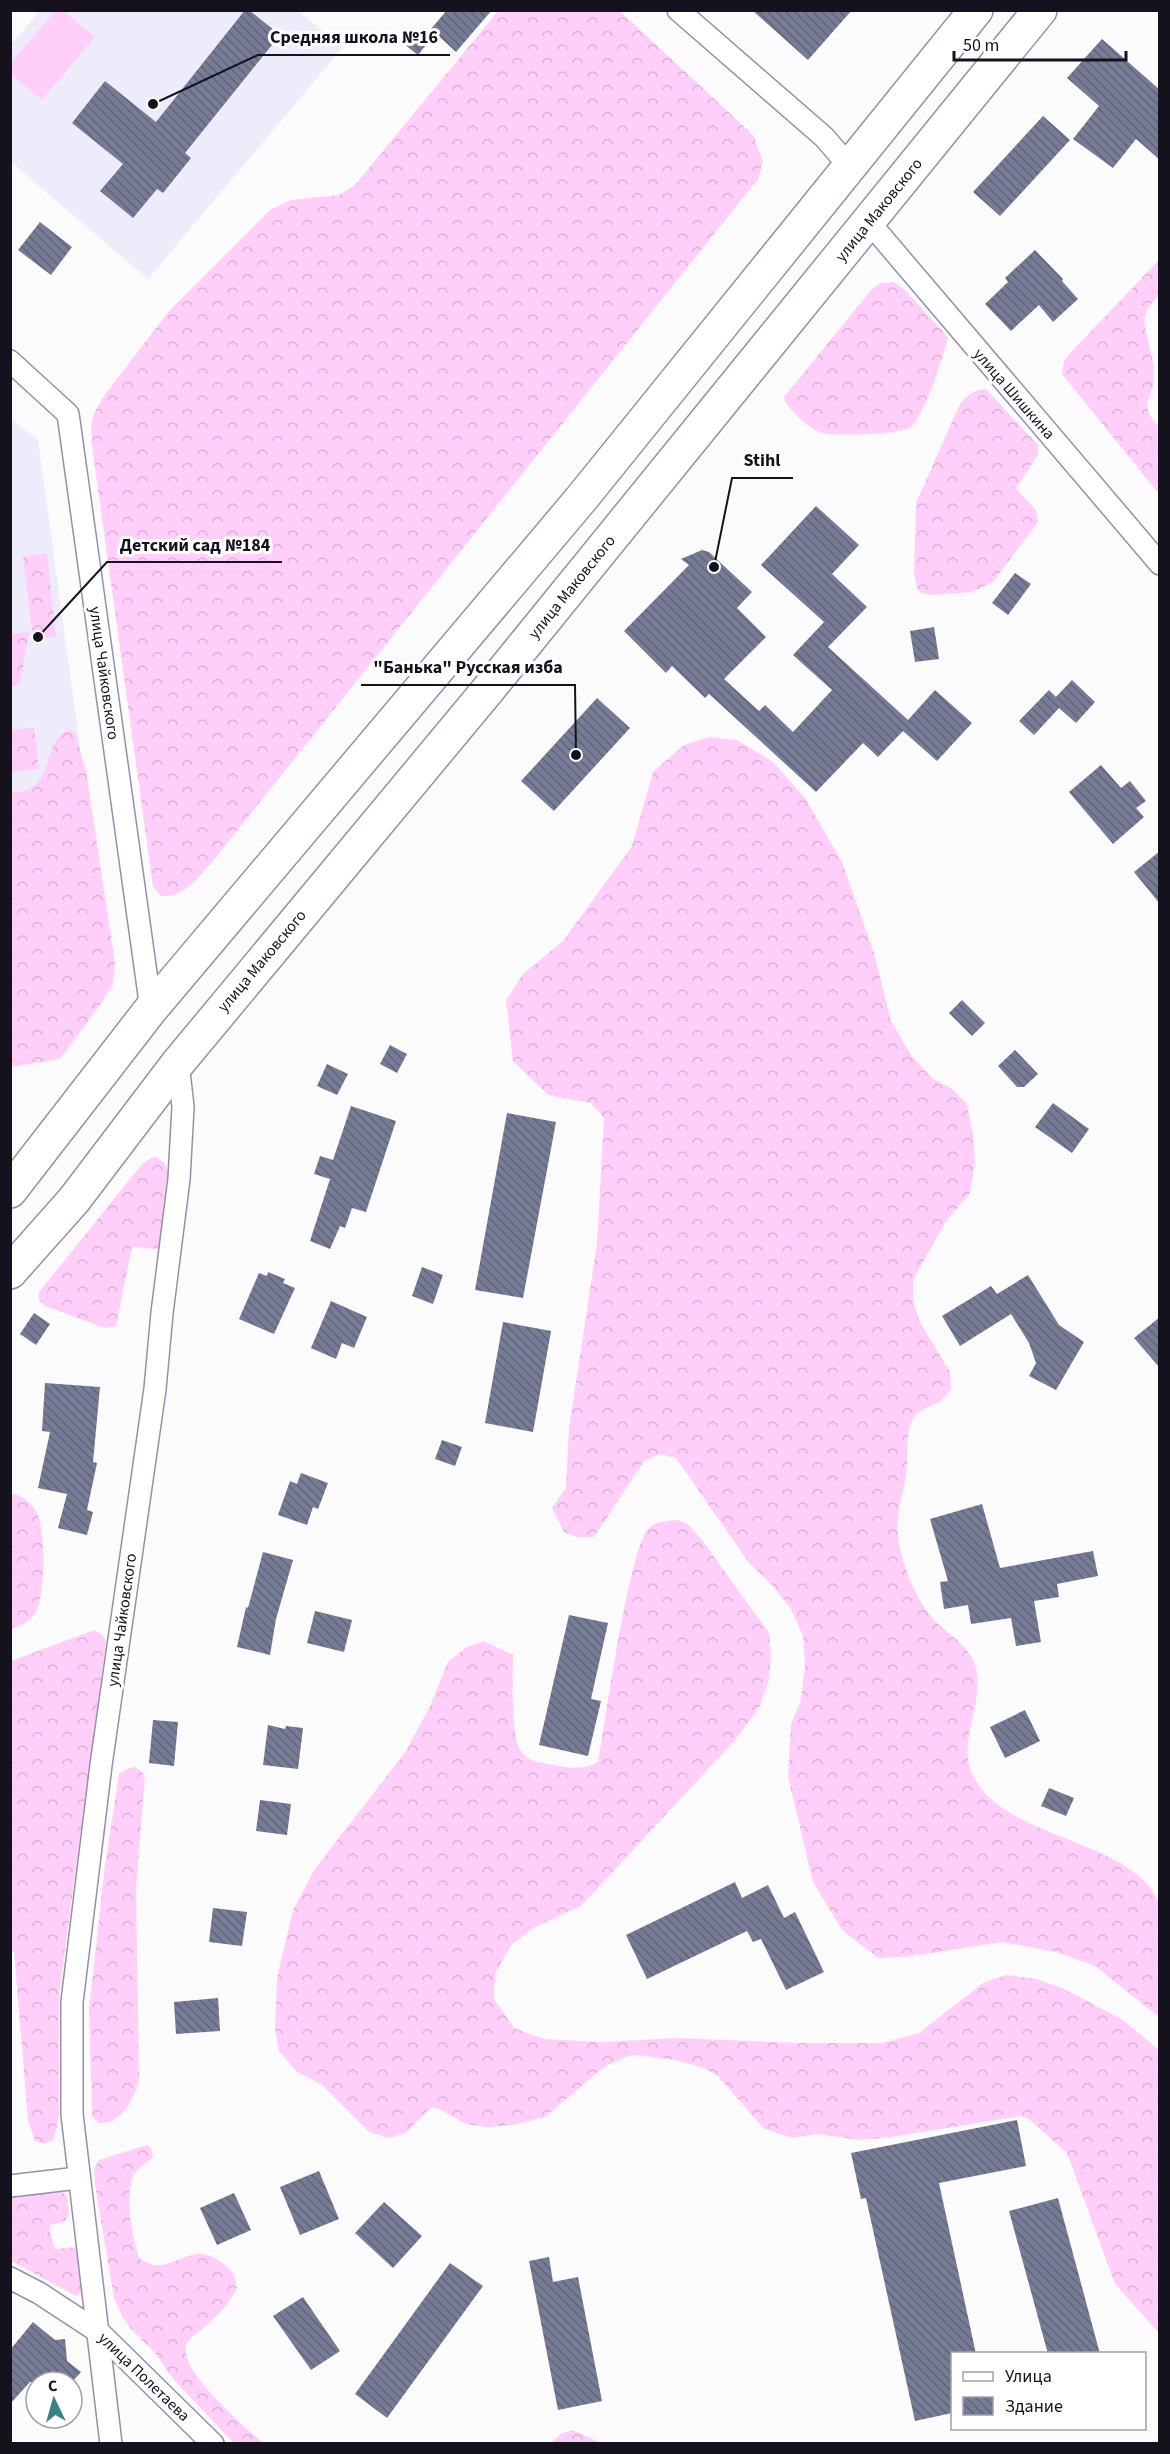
<svg xmlns="http://www.w3.org/2000/svg" width="1170" height="2454" viewBox="0 0 1170 2454" font-family="'Source Sans 3',sans-serif">
<style>
.built{fill:#eeecfb}
.forest{fill:url(#forest-crowns)}
.garden{fill:#ffcffa}
.building{fill:url(#building-back-hatch)}
.lines{fill:none;stroke-linecap:round;stroke-linejoin:round}
.minor-casing{stroke:#9490aa;stroke-width:24}
.trunk-casing{stroke:#9490aa;stroke-width:36}
.minor{stroke:#fff;stroke-width:21}
.trunk{stroke:#fff;stroke-width:33}
.labels{text-anchor:middle;dominant-baseline:central;stroke-width:6;stroke-linejoin:round;paint-order:stroke}
.street-label{font-size:16px;fill:#14121c;stroke:#fff}
.leader{fill:none;stroke:#14121c;stroke-width:2}
.callout-dot{fill:#14121c;stroke:#fff;stroke-width:2}
.callout-label{font-size:18px;text-anchor:middle;font-weight:bold;fill:#14121c;stroke:#fff;stroke-width:6;stroke-linejoin:round;paint-order:stroke}
</style>
<defs>
<pattern id="forest-crowns" width="20" height="18" patternUnits="userSpaceOnUse" patternTransform="scale(1.5)"><rect width="20" height="18" fill="#ffcffa"/><path d="M2 6a3 3 0 1 1 6 0M12 15a3 3 0 1 1 6 0" fill="none" stroke="#dab1d6"/></pattern>
<pattern id="building-back-hatch" width="6" height="6" patternUnits="userSpaceOnUse" patternTransform="scale(1.5)"><rect width="6" height="6" fill="#767c95"/><path d="M-1 5l2 2M0 0l6 6M5-1l2 2" fill="none" stroke="#606479"/></pattern>
</defs>
<rect width="100%" height="100%" fill="#fbfbfb"/>
<g class="built">
<path d="M 40,11 L 298,11 L 343,47 L 148,279 L 11,162 L 11,44 Z"/>
<path d="M 10,418 L 38,440 L 92,834 L 10,847 Z"/>
</g>
<g class="forest">
<path d="M 498,11 L 620,11 L 753,135 L 763,161 L 758,179 L 212,862 C 198,877 184,898 161,896 L 153,887 L 92,446 L 91,425 L 94,413 L 104,396 L 169,311 L 270,210 L 291,200 L 339,195 L 355,185 Z"/>
<path d="M 1159,260 L 1159,294 L 1147,310 L 1144,322 L 1154,367 L 1153,387 L 1147,404 L 1149,414 L 1159,428 L 1159,494 L 1062,374 L 1064,361 L 1070,353 Z"/>
<path d="M 893,282 L 902,287 L 948,337 C 945,353 923,419 911,427 C 900,435 838,436 823,433 C 812,432 785,407 784,397 L 872,289 L 881,283 Z"/>
<path d="M 986,389 L 1038,445 L 1038,454 L 1016,489 L 1036,510 L 1038,522 L 993,582 L 972,592 L 931,595 L 921,593 L 917,588 L 914,573 L 916,503 L 959,406 C 967,395 973,390 986,389 Z"/>
<path d="M 47,553 L 56,637 L 33,640 L 23,556 Z"/>
<path d="M 29,632 L 20,685 L 11,686 L 11,634 Z"/>
<path d="M 34,727 L 39,769 L 11,772 L 11,730 Z"/>
<path d="M 68,730 L 75,733 L 86,770 L 115,964 L 113,983 L 103,1001 L 60,1059 L 11,1067 L 11,792 C 56,794 41,741 68,730 Z"/>
<path d="M 709,737 L 737,740 L 773,762 L 805,798 L 842,862 L 874,953 L 891,1021 L 911,1055 L 933,1079 L 951,1088 L 967,1104 L 973,1134 L 975,1163 L 970,1193 L 947,1220 L 913,1279 L 913,1301 L 920,1322 L 950,1372 L 951,1389 C 948,1393 944,1399 939,1402 C 930,1407 917,1410 913,1419 C 905,1435 908,1452 907,1468 C 906,1484 899,1501 898,1517 C 894,1544 911,1589 927,1611 C 941,1633 970,1641 976,1669 C 985,1711 950,1748 980,1787 C 1018,1839 1137,1844 1159,1903 C 1162,1911 1160,1923 1160,1931 C 1160,1959 1160,1988 1159,2017 L 1095,1966 L 1056,1952 L 1002,1942 L 906,1957 L 878,1958 L 842,1930 L 813,1882 L 788,1777 L 791,1724 L 801,1700 L 805,1665 L 803,1636 L 791,1609 L 772,1585 L 749,1563 L 676,1458 L 660,1454 L 644,1461 L 594,1537 L 576,1537 L 564,1532 L 552,1508 L 566,1488 L 569,1428 L 597,1243 L 604,1118 L 591,1103 L 548,1095 L 513,1061 L 506,1000 L 523,974 L 563,941 L 632,846 L 653,772 L 684,745 Z"/>
<path d="M 157,1157 L 164,1163 L 168,1171 L 160,1245 L 157,1249 L 132,1247 L 116,1326 L 105,1328 L 45,1306 L 39,1300 L 39,1292 L 142,1164 L 151,1158 Z"/>
<path d="M 15,1494 C 25,1498 33,1504 38,1515 C 45,1532 46,1602 34,1615 C 28,1623 20,1627 11,1629 L 10,1495 Z"/>
<path d="M 677,1520 L 688,1524 L 702,1540 L 769,1633 L 771,1656 L 769,1680 L 759,1708 L 734,1741 L 581,1906 L 535,1927 L 511,1945 L 495,1974 L 494,1999 L 514,2028 L 544,2039 L 602,2042 L 677,2038 L 801,2043 L 882,2043 L 919,2033 L 983,1983 L 1006,1975 L 1036,1979 L 1062,1988 L 1123,2020 L 1159,2050 L 1159,2333 L 1115,2284 L 1067,2153 L 1030,2120 L 1021,2116 L 891,2137 L 860,2140 L 817,2134 L 792,2138 L 763,2128 L 718,2076 L 704,2068 L 675,2060 L 637,2055 L 628,2056 L 604,2067 L 545,2117 L 513,2125 L 487,2127 L 466,2124 L 437,2108 L 430,2108 L 406,2133 L 389,2138 L 369,2132 L 321,2084 L 297,2072 L 279,2051 L 275,2029 L 277,1978 L 293,1910 L 314,1870 L 406,1751 L 430,1706 L 448,1662 L 467,1647 L 484,1641 L 513,1655 C 513,1675 510,1735 521,1751 C 529,1762 541,1763 553,1765 C 569,1768 584,1770 598,1762 C 605,1726 629,1543 650,1527 C 657,1521 668,1521 677,1520 Z"/>
<path d="M 94,1630 L 103,1635 L 106,1642 L 59,1995 L 59,2116 L 54,2139 L 45,2144 L 35,2141 L 28,2120 L 14,1952 L 11,1951 L 11,1661 Z"/>
<path d="M 136,1767 L 145,1775 L 136,1889 L 139,2081 C 133,2099 121,2126 98,2123 L 92,2116 L 89,2009 L 105,1865 L 119,1774 L 129,1768 Z"/>
<path d="M 147,2145 L 151,2148 L 153,2157 C 147,2162 139,2167 135,2173 C 123,2197 132,2233 139,2258 C 162,2275 174,2257 197,2254 C 209,2252 227,2264 233,2274 C 235,2277 236,2283 237,2288 C 229,2305 216,2317 201,2330 C 197,2333 190,2338 187,2343 C 174,2367 246,2428 263,2443 L 234,2443 L 173,2379 L 155,2353 L 130,2328 L 122,2316 L 114,2298 L 95,2185 L 94,2169 L 99,2160 Z"/>
<path d="M 61,2191 L 67,2196 L 69,2214 L 65,2221 L 50,2225 L 49,2228 L 55,2249 L 78,2247 L 84,2291 L 76,2296 L 11,2261 L 11,2195 Z"/>
<path d="M 573,2430 L 601,2443 L 551,2443 L 562,2433 Z"/>
</g>
<path class="garden" d="M 55,11 L 64,11 L 95,37 L 42,100 L 11,74 L 11,63 Z"/>
<g class="building">
<path d="M 245,10 L 249,10 L 280,35 L 185,153 L 191,158 L 163,193 L 157,189 L 133,218 L 100,191 L 123,164 L 72,123 L 105,81 L 156,122 Z"/>
<path d="M 447,10 L 492,10 L 456,52 L 431,29 Z"/>
<path d="M 752,10 L 852,10 L 808,60 Z"/>
<path d="M 417,29 L 430,40 L 418,55 L 404,44 Z"/>
<path d="M 1102,39 L 1160,90 L 1160,160 L 1136,139 L 1113,168 L 1073,139 L 1099,106 L 1067,78 Z"/>
<path d="M 1043,116 L 1070,140 L 1000,216 L 973,192 Z"/>
<path d="M 40,222 L 72,247 L 51,275 L 18,250 Z"/>
<path d="M 1035,250 L 1063,279 L 1062,281 L 1078,299 L 1053,322 L 1039,305 L 1011,331 L 985,304 L 1008,282 L 1005,278 Z"/>
<path d="M 816,506 L 859,545 L 832,574 L 867,607 L 828,647 L 908,720 L 935,690 L 972,723 L 937,761 L 903,731 L 878,757 L 863,743 L 816,792 L 709,694 L 705,698 L 672,666 L 666,673 L 624,631 L 689,565 L 681,559 L 702,550 L 709,552 L 752,592 L 737,608 L 766,637 L 724,679 L 759,711 L 765,705 L 793,732 L 832,690 L 793,655 L 824,622 L 761,565 Z"/>
<path d="M 1015,573 L 1031,584 L 1008,615 L 992,603 Z"/>
<path d="M 934,627 L 939,659 L 915,662 L 910,631 Z"/>
<path d="M 1072,680 L 1095,702 L 1076,723 L 1059,708 L 1034,735 L 1019,721 L 1049,690 L 1056,697 Z"/>
<path d="M 597,698 L 630,728 L 554,811 L 521,781 Z"/>
<path d="M 1101,765 L 1121,788 L 1130,781 L 1146,801 L 1136,808 L 1144,817 L 1113,844 L 1069,792 Z"/>
<path d="M 1160,851 L 1160,904 L 1134,872 Z"/>
<path d="M 962,1000 L 985,1023 L 972,1036 L 949,1013 Z"/>
<path d="M 390,1045 L 407,1054 L 397,1073 L 380,1064 Z"/>
<path d="M 1015,1050 L 1038,1074 L 1024,1087 L 1017,1087 L 998,1066 Z"/>
<path d="M 327,1064 L 348,1074 L 337,1095 L 317,1086 Z"/>
<path d="M 1053,1103 L 1089,1129 L 1072,1153 L 1035,1127 Z"/>
<path d="M 351,1106 L 396,1121 L 366,1212 L 352,1208 L 345,1228 L 340,1226 L 330,1249 L 310,1241 L 330,1179 L 314,1174 L 320,1156 L 333,1160 Z"/>
<path d="M 507,1113 L 556,1122 L 523,1298 L 475,1290 Z"/>
<path d="M 422,1267 L 443,1275 L 433,1304 L 412,1296 Z"/>
<path d="M 268,1272 L 285,1279 L 283,1283 L 295,1288 L 274,1334 L 239,1319 L 259,1273 L 267,1276 Z"/>
<path d="M 1028,1275 L 1059,1325 L 1084,1342 L 1056,1390 L 1029,1376 L 1036,1363 L 1029,1343 L 1011,1314 L 960,1346 L 942,1316 L 991,1286 L 997,1294 Z"/>
<path d="M 331,1301 L 367,1317 L 354,1348 L 342,1343 L 336,1359 L 311,1348 Z"/>
<path d="M 34,1313 L 50,1324 L 36,1345 L 20,1334 Z"/>
<path d="M 1160,1317 L 1160,1368 L 1134,1338 Z"/>
<path d="M 503,1322 L 551,1331 L 533,1432 L 485,1423 Z"/>
<path d="M 45,1383 L 100,1387 L 93,1462 L 97,1463 L 87,1510 L 93,1512 L 87,1535 L 58,1528 L 67,1494 L 38,1488 L 50,1432 L 42,1431 Z"/>
<path d="M 442,1440 L 462,1447 L 455,1466 L 435,1459 Z"/>
<path d="M 301,1473 L 328,1483 L 318,1509 L 313,1507 L 307,1525 L 278,1515 L 290,1481 L 297,1484 Z"/>
<path d="M 982,1504 L 1000,1568 L 1093,1551 L 1098,1576 L 1057,1584 L 1059,1597 L 1034,1601 L 1041,1642 L 1016,1646 L 1011,1618 L 971,1624 L 968,1605 L 944,1609 L 940,1582 L 948,1581 L 930,1519 Z"/>
<path d="M 263,1552 L 293,1560 L 276,1619 L 270,1655 L 237,1647 L 246,1607 L 248,1608 Z"/>
<path d="M 315,1611 L 352,1620 L 344,1652 L 307,1643 Z"/>
<path d="M 569,1615 L 608,1623 L 591,1699 L 601,1701 L 588,1756 L 539,1745 Z"/>
<path d="M 1025,1710 L 1040,1741 L 1005,1758 L 990,1727 Z"/>
<path d="M 153,1720 L 178,1722 L 174,1766 L 149,1763 Z"/>
<path d="M 268,1725 L 285,1729 L 286,1726 L 303,1728 L 298,1769 L 263,1765 Z"/>
<path d="M 1049,1788 L 1074,1798 L 1066,1816 L 1041,1806 Z"/>
<path d="M 260,1800 L 291,1804 L 287,1835 L 256,1831 Z"/>
<path d="M 735,1882 L 742,1898 L 768,1885 L 784,1918 L 795,1912 L 824,1972 L 786,1990 L 761,1939 L 753,1942 L 747,1931 L 647,1979 L 626,1935 Z"/>
<path d="M 213,1908 L 247,1912 L 242,1946 L 209,1942 Z"/>
<path d="M 218,1998 L 220,2031 L 176,2034 L 174,2002 Z"/>
<path d="M 1017,2120 L 1026,2166 L 939,2183 L 976,2354 L 952,2354 L 952,2413 L 915,2421 L 866,2198 L 861,2199 L 851,2153 Z"/>
<path d="M 319,2171 L 339,2219 L 300,2235 L 280,2187 Z"/>
<path d="M 234,2193 L 251,2230 L 217,2245 L 200,2208 Z"/>
<path d="M 1058,2198 L 1100,2354 L 1048,2354 L 1009,2211 Z"/>
<path d="M 384,2202 L 422,2236 L 393,2268 L 355,2233 Z"/>
<path d="M 549,2257 L 553,2282 L 578,2277 L 602,2401 L 558,2410 L 529,2261 Z"/>
<path d="M 450,2263 L 483,2286 L 387,2418 L 355,2394 Z"/>
<path d="M 303,2297 L 340,2351 L 311,2370 L 273,2316 Z"/>
<path d="M 33,2322 L 55,2340 L 65,2339 L 67,2361 L 81,2372 L 72,2382 L 30,2382 L 10,2404 L 10,2350 Z"/>
</g>
<g class="lines">
<defs>
<g id="minor">
<path d="M 678,10 L 824,137 L 850,167"/>
<path d="M 869,222 L 1160,564"/>
<path d="M 10,361 L 68,414 L 151,1009"/>
<path d="M 10,2186 L 78,2178"/>
<path d="M 10,2278 L 39,2293 L 100,2333 L 213,2444"/>
<path d="M 111,2444 L 72,2114 L 72,2002 L 101,1765 L 155,1389 L 162,1313 L 179,1179 L 183,1107 L 178,1063"/>
</g>
<g id="trunk">
<path d="M 10,1191 L 151,1009 L 581,499 L 976,10"/>
<path d="M 10,1272 L 74,1200 L 178,1063 L 487,691 L 1040,10"/>
</g>
</defs>
<use href="#minor" class="minor-casing"/>
<use href="#trunk" class="trunk-casing"/>
<use href="#minor" class="minor"/>
<use href="#trunk" class="trunk"/>
</g>
<g class="labels">
<g class="street-label">
<text transform="translate(879 210) rotate(-51)">улица Маковского</text>
<text transform="translate(1014 394) rotate(49)">улица Шишкина</text>
<text transform="translate(572 587) rotate(-51)">улица Маковского</text>
<text transform="translate(104 673) rotate(82)">улица Чайковского</text>
<text transform="translate(262 961) rotate(-50)">улица Маковского</text>
<text transform="translate(122 1620) rotate(-82)">улица Чайковского</text>
<text transform="translate(144 2377) rotate(44)">улица Полетаева</text>
</g>
</g>
<path class="leader" d="M153 104L258 55H450M714 567L732 478H793M38 637L107 562H282M576 755L575 685H361"/>
<g class="callout-dot">
<circle cx="153" cy="104" r="6"/>
<circle cx="714" cy="567" r="6"/>
<circle cx="38" cy="637" r="6"/>
<circle cx="576" cy="755" r="6"/>
</g>
<g class="callout-label">
<text x="354" y="43">Средняя школа №16</text>
<text x="762" y="466">Stihl</text>
<text x="195" y="551">Детский сад №184</text>
<text x="468" y="673">"Банька" Русская изба</text>
</g>
<rect width="1170" height="2454" fill="none" stroke="#14121c" stroke-width="24"/>
<rect x="951" y="2352" width="195" height="78" fill="#ffffff" stroke="#a1a0a4" stroke-width="1.5"/>
<rect x="963" y="2372" width="30" height="9" fill="#ffffff" stroke="#a1a0a4" stroke-width="1.5"/>
<text x="1005" y="2382" font-size="18" fill="#14121c">Улица</text>
<rect x="963" y="2397" width="30" height="18" fill="url(#building-back-hatch)" stroke="#a1a0a4" stroke-width="1.5"/>
<text x="1005" y="2412" font-size="18" fill="#14121c">Здание</text>
<g transform="translate(54 2400) rotate(355)"><circle r="28" fill="#ffffff" stroke="#a1a0a4" stroke-width="1.5"/>
<path d="M0-4.5L10 22L0 15L-10 22Z" fill="#3a8385"/>
<text y="-9" font-size="16" font-weight="bold" text-anchor="middle" fill="#14121c">С</text>
</g>
<path d="M954 51v9h172v-9" fill="none" stroke="#14121c" stroke-width="3"/>
<text x="963" y="51" font-size="18" fill="#14121c" stroke="#ffffff" stroke-width="4.5" paint-order="stroke">50 m</text>
</svg>
